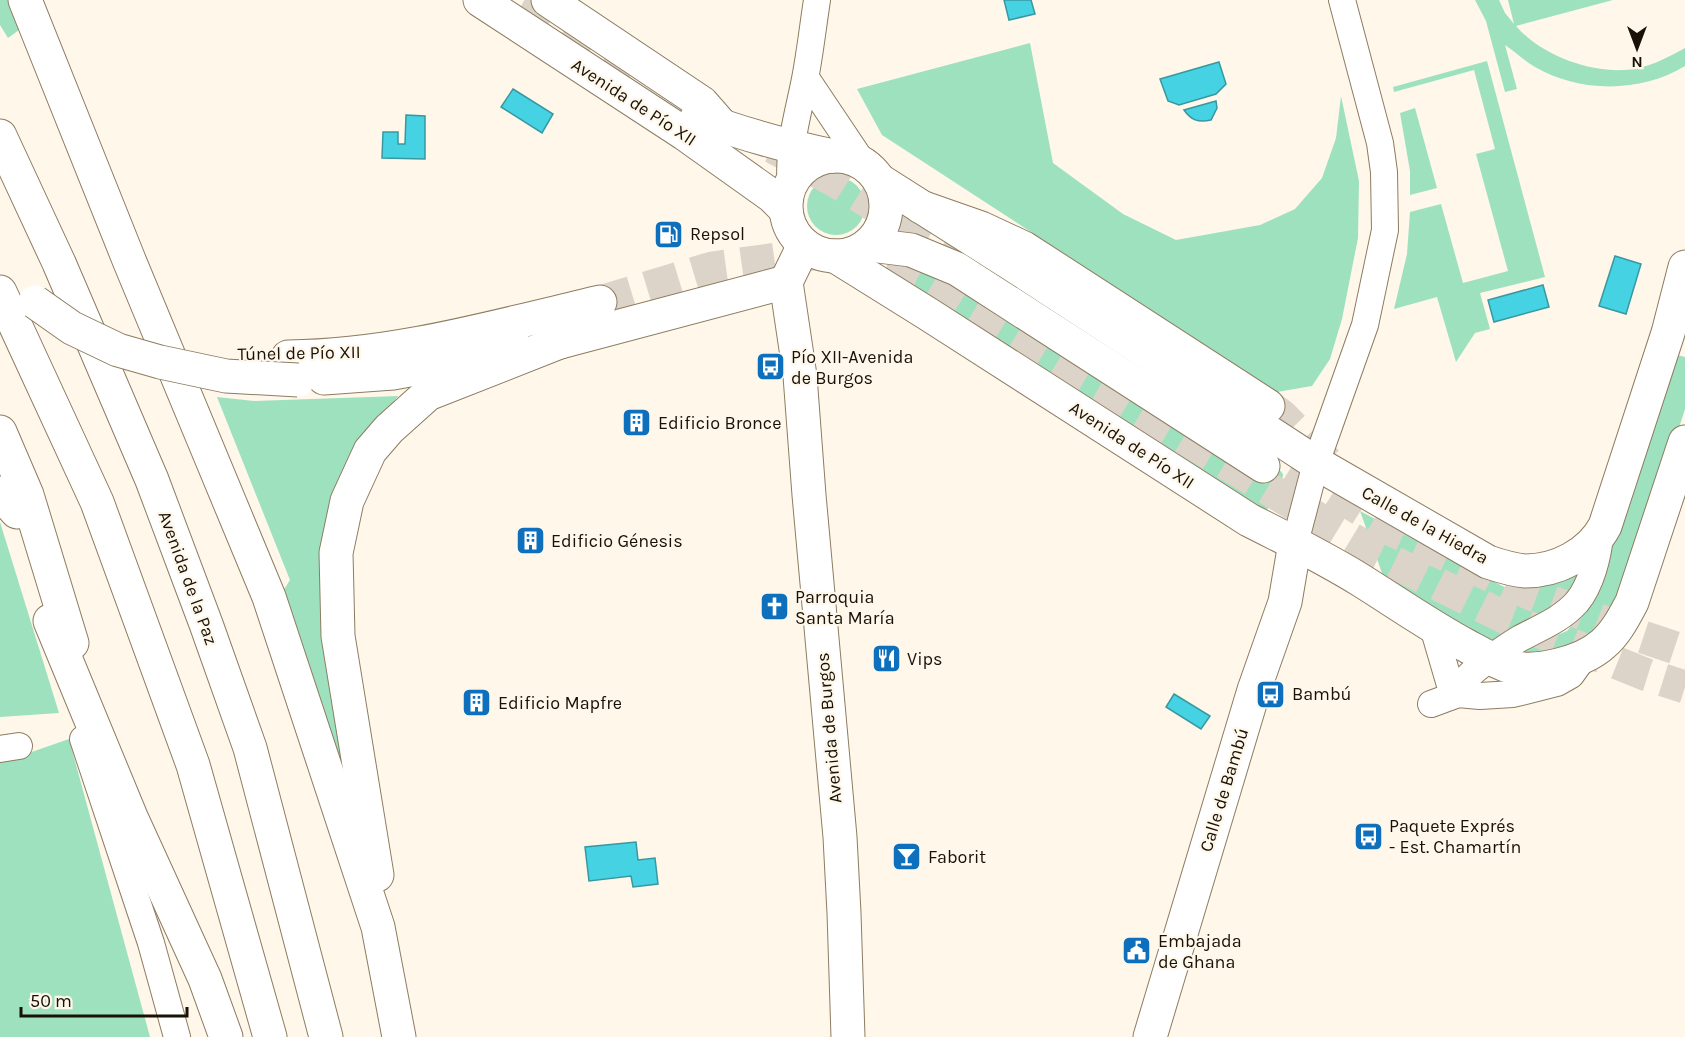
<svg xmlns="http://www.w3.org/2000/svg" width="1685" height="1037" viewBox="0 0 1685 1037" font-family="Karla,sans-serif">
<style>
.green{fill:#9ee1bf}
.water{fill:#45d2e3;stroke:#3898a1;stroke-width:1.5}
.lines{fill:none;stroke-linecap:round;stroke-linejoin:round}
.primary-tunnel{stroke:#dcd4c8;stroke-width:33;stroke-dasharray:33 16;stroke-linecap:butt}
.street-casing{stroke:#8d7c60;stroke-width:28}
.secondary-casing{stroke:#8d7c60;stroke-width:35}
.primary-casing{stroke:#8d7c60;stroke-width:35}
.highway-casing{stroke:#8d7c60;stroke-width:35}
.street{stroke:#fff;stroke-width:26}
.secondary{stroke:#fff;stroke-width:33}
.primary{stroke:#fff;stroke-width:33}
.highway{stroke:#fff;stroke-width:33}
.primary-bridge-casing{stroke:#8d7c60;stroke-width:35;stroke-linecap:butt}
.primary-bridge{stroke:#fff;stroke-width:33}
.labels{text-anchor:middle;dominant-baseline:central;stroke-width:4.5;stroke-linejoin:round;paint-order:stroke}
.street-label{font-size:18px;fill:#181107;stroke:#fef7ea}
.poi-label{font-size:18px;fill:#181107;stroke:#fef7ea;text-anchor:start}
</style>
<rect width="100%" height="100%" fill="#fef7ea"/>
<g class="green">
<path d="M 0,0 L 9,0 L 19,30 L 8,38 L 0,25 Z"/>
<path d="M 1475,0 L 1499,0 L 1505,13 L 1514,24 L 1508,0 L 1613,0 L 1516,26 C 1541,55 1588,72 1625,70 C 1646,69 1667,58 1685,48 L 1685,66 C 1641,93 1580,93 1535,67 C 1525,61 1515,52 1505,45 L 1517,89 L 1505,92 L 1486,21 Z"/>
<path d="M 1030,43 L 1053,163 L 1123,214 L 1176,240 L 1260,225 L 1295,209 L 1322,178 L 1336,138 L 1341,96 L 1359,181 L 1358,238 L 1342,319 L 1330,359 L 1312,386 L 1277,392 L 882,135 L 857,89 Z"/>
<path d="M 1487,61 L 1545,277 L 1480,293 L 1490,329 L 1475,333 L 1456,362 L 1437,297 L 1394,309 L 1407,254 L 1410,212 L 1441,204 L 1463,283 L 1508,271 L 1476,154 L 1495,149 L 1474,70 L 1394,92 L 1393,87 Z"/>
<path d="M 1415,108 L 1437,188 L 1410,195 L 1410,171 L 1400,113 Z"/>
<circle cx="836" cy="206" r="29"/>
<path d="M 915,268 L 937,269 L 1273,462 L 1283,474 L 1280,498 L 1264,512 L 908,283 L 906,274 Z"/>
<path d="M 1673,354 L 1685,357 L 1685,409 L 1630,580 L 1614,613 L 1582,643 L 1524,657 L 1521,650 L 1567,631 L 1587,608 Z"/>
<path d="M 398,396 L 371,432 L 349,472 L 356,812 L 283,591 L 290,580 L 217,397 L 254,401 Z"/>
<path d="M 1360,511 L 1508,589 L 1543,585 L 1581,572 L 1568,598 L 1522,633 L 1485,643 L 1383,576 Z"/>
<path d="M 0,522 L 59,713 L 0,717 Z"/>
<path d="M 69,739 L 150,1037 L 0,1037 L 0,763 Z"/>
</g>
<g class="water">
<path d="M 1004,0 L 1031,0 L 1035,14 L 1009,20 Z"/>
<path d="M 1219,62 L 1226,84 L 1216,94 L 1179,105 L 1168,101 L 1160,79 Z"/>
<path d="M 513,89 L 553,114 L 542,133 L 501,107 Z"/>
<path d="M 1216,101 L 1217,108 L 1211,120 C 1198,123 1191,120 1184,110 Z"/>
<path d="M 406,115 L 425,116 L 425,159 L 382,158 L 383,132 L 398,132 L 398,144 L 405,144 Z"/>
<path d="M 1615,256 L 1641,264 L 1626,314 L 1599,306 Z"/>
<path d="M 1543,285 L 1549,307 L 1494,322 L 1488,300 Z"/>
<path d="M 1174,694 L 1210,716 L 1201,729 L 1166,707 Z"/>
<path d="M 636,842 L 638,860 L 655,858 L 658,884 L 633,887 L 631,876 L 589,881 L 585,847 Z"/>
</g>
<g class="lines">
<g class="primary-tunnel">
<path d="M 519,10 L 633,71"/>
<path d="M 773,147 L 837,182 L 968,264"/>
<path d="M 600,302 L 712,268 L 821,253 L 917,277 L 1375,553 L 1508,619 L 1647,675 L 1685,687"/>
<path d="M 1268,406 L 1282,416 L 1327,462"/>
<path d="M 1292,466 L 1396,532 L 1531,594 L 1643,637 L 1685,651"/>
</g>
<defs>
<g id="street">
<path d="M 806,78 L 863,163"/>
<path d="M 791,186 C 787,149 798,115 805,79 C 810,53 813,26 817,0"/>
<path d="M 1295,543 L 1316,463 L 1365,325 L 1385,230 L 1384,172 L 1380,143 L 1342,0"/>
<path d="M 1433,627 L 1450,685 L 1458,694"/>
<path d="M 1458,694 C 1462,680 1472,672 1484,663 C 1495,655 1507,646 1519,639 C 1539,628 1561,620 1577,602 C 1591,585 1598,557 1600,536"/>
<path d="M 1431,704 L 1458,694 L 1480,696 L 1513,694 L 1557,683 L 1571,675 L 1584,657"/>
<path d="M 83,739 L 151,943 L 177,1037"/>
<path d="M 0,749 L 19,746"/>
</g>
<g id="secondary">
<path d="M 480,0 L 685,134 L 772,196 L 785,209"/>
<path d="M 697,117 C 742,134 786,146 833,156"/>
<circle cx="836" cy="206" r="50"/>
<path d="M 879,180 L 1013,265 L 1316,463 L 1488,562 C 1500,566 1512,570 1525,571 C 1557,571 1590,554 1605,526 L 1668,333 L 1685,267"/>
<path d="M 804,245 L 786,282 L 800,376 L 809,495 L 840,837 L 844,913 L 848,1037"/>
<path d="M 835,256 L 928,314 L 1249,520 C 1287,539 1325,558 1362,581 C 1397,603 1430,626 1467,646 C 1480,653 1494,661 1508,666 C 1535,675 1583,662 1603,644 C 1616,633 1624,617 1632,602 L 1685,442"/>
<path d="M 560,342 L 786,282"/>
<path d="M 0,493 L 17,512"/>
<path d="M 1150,1037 L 1254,690 L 1285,602 L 1295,543"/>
</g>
<g id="primary">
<path d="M 548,0 L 702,103 L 723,127"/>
<path d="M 921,207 L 981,228 L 1024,248 L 1268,406"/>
<path d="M 870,245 L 911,250 L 957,269 L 1263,466"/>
<path d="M 288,357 C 395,356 497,326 600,302"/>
<path d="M 324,378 L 393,373 L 519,350"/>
</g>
<g id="highway">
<path d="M 25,0 L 129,260 L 269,597 L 378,927 L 399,1037"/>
<path d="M 0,136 L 59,263 L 152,480 L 206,624 L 250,748 L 326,1037"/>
<path d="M 0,292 L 97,502 L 193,765 L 270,1037"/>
<path d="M 0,432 L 27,495 L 72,643"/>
<path d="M 50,621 L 131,817 L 205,979 L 226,1037"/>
<path d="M 377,875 L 338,636 L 336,553 L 347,501 L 370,451 L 389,429 L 428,394 L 560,342"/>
</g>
</defs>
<use href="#street" class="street-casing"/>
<use href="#secondary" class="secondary-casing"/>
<use href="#primary" class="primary-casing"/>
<use href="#highway" class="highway-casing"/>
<use href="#street" class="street"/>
<use href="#secondary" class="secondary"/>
<use href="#primary" class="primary"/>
<use href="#highway" class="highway"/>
<defs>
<path id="primary-bridge" d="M 35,302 L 72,328 L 118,350 L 160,362 L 226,376 L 298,380"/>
</defs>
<use href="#primary-bridge" class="primary-bridge-casing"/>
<use href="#primary-bridge" class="primary-bridge"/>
</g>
<defs>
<symbol id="fuel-square" viewBox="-11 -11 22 22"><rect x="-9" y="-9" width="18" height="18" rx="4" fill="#0e70bc" stroke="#fef7ea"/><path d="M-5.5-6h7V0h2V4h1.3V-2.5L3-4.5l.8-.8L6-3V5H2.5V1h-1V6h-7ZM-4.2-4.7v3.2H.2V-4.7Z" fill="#fff"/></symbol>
<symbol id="bus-square" viewBox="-11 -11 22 22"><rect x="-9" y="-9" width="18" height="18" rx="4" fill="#0e70bc" stroke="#fef7ea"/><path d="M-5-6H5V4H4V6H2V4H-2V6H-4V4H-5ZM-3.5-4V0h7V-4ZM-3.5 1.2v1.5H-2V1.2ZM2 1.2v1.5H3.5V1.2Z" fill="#fff"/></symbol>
<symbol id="building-square" viewBox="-11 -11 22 22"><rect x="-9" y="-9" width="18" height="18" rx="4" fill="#0e70bc" stroke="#fef7ea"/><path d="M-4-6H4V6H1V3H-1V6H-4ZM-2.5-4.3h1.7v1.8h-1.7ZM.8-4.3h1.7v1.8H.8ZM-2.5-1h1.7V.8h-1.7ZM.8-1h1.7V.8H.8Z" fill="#fff"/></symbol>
<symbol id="church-square" viewBox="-11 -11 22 22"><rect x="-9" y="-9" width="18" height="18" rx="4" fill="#0e70bc" stroke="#fef7ea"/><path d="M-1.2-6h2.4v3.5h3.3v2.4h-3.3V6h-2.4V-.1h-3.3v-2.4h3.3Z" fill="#fff"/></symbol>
<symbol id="restaurant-square" viewBox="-11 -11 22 22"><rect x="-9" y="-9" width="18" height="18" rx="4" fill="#0e70bc" stroke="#fef7ea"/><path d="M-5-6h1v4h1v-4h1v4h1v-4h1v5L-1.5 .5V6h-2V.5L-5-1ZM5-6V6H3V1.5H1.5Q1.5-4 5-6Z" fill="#fff"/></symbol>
<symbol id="bar-square" viewBox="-11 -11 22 22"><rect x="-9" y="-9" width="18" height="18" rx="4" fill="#0e70bc" stroke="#fef7ea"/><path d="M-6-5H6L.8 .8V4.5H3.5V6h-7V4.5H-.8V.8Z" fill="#fff"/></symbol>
<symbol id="civic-square" viewBox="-11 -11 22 22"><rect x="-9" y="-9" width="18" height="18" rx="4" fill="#0e70bc" stroke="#fef7ea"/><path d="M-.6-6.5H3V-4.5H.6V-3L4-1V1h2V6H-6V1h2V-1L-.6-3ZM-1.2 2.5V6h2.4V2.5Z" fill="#fff"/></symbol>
</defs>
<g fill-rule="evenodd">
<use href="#fuel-square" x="652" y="218" width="33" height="33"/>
<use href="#bus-square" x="754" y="350" width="33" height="33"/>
<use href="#building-square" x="620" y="406" width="33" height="33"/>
<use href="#building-square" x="514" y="524" width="33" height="33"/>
<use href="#church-square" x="758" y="590" width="33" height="33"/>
<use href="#restaurant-square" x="870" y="642" width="33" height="33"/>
<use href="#bus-square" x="1254" y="678" width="33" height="33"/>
<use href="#building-square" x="460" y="686" width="33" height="33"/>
<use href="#bus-square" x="1352" y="820" width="33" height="33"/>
<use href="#bar-square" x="890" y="840" width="33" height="33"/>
<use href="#civic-square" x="1120" y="934" width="33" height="33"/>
</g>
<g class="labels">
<g class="street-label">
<text transform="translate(634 102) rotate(33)">Avenida de Pío XII</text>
<text transform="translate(299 353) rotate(-1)">Túnel de Pío XII</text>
<text transform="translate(1132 445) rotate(33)">Avenida de Pío XII</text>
<text transform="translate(1425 525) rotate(29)">Calle de la Hiedra</text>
<text transform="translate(188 578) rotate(70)">Avenida de la Paz</text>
<text transform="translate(829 728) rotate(-95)">Avenida de Burgos</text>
<text transform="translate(1224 790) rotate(-73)">Calle de Bambú</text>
</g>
<g class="poi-label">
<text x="690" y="234">Repsol</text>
<text x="791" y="357">Pío XII-Avenida<tspan x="791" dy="21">de Burgos</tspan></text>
<text x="658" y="423">Edificio Bronce</text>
<text x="551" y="541">Edificio Génesis</text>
<text x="795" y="597">Parroquia<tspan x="795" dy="21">Santa María</tspan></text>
<text x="907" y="659">Vips</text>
<text x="1292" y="694">Bambú</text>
<text x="498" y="703">Edificio Mapfre</text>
<text x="1389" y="826">Paquete Exprés<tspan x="1389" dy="21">- Est. Chamartín</tspan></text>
<text x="928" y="857">Faborit</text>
<text x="1158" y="941">Embajada<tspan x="1158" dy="21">de Ghana</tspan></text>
</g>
</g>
<g transform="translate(1637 48) rotate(180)" stroke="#fef7ea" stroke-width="4.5" paint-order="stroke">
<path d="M0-4.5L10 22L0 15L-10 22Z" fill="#181107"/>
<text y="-9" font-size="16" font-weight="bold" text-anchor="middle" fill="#181107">N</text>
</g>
<path d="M21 1007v9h166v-9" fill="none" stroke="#181107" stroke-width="3"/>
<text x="30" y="1007" font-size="18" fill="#181107" stroke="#fef7ea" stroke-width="4.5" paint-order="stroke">50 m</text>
</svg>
